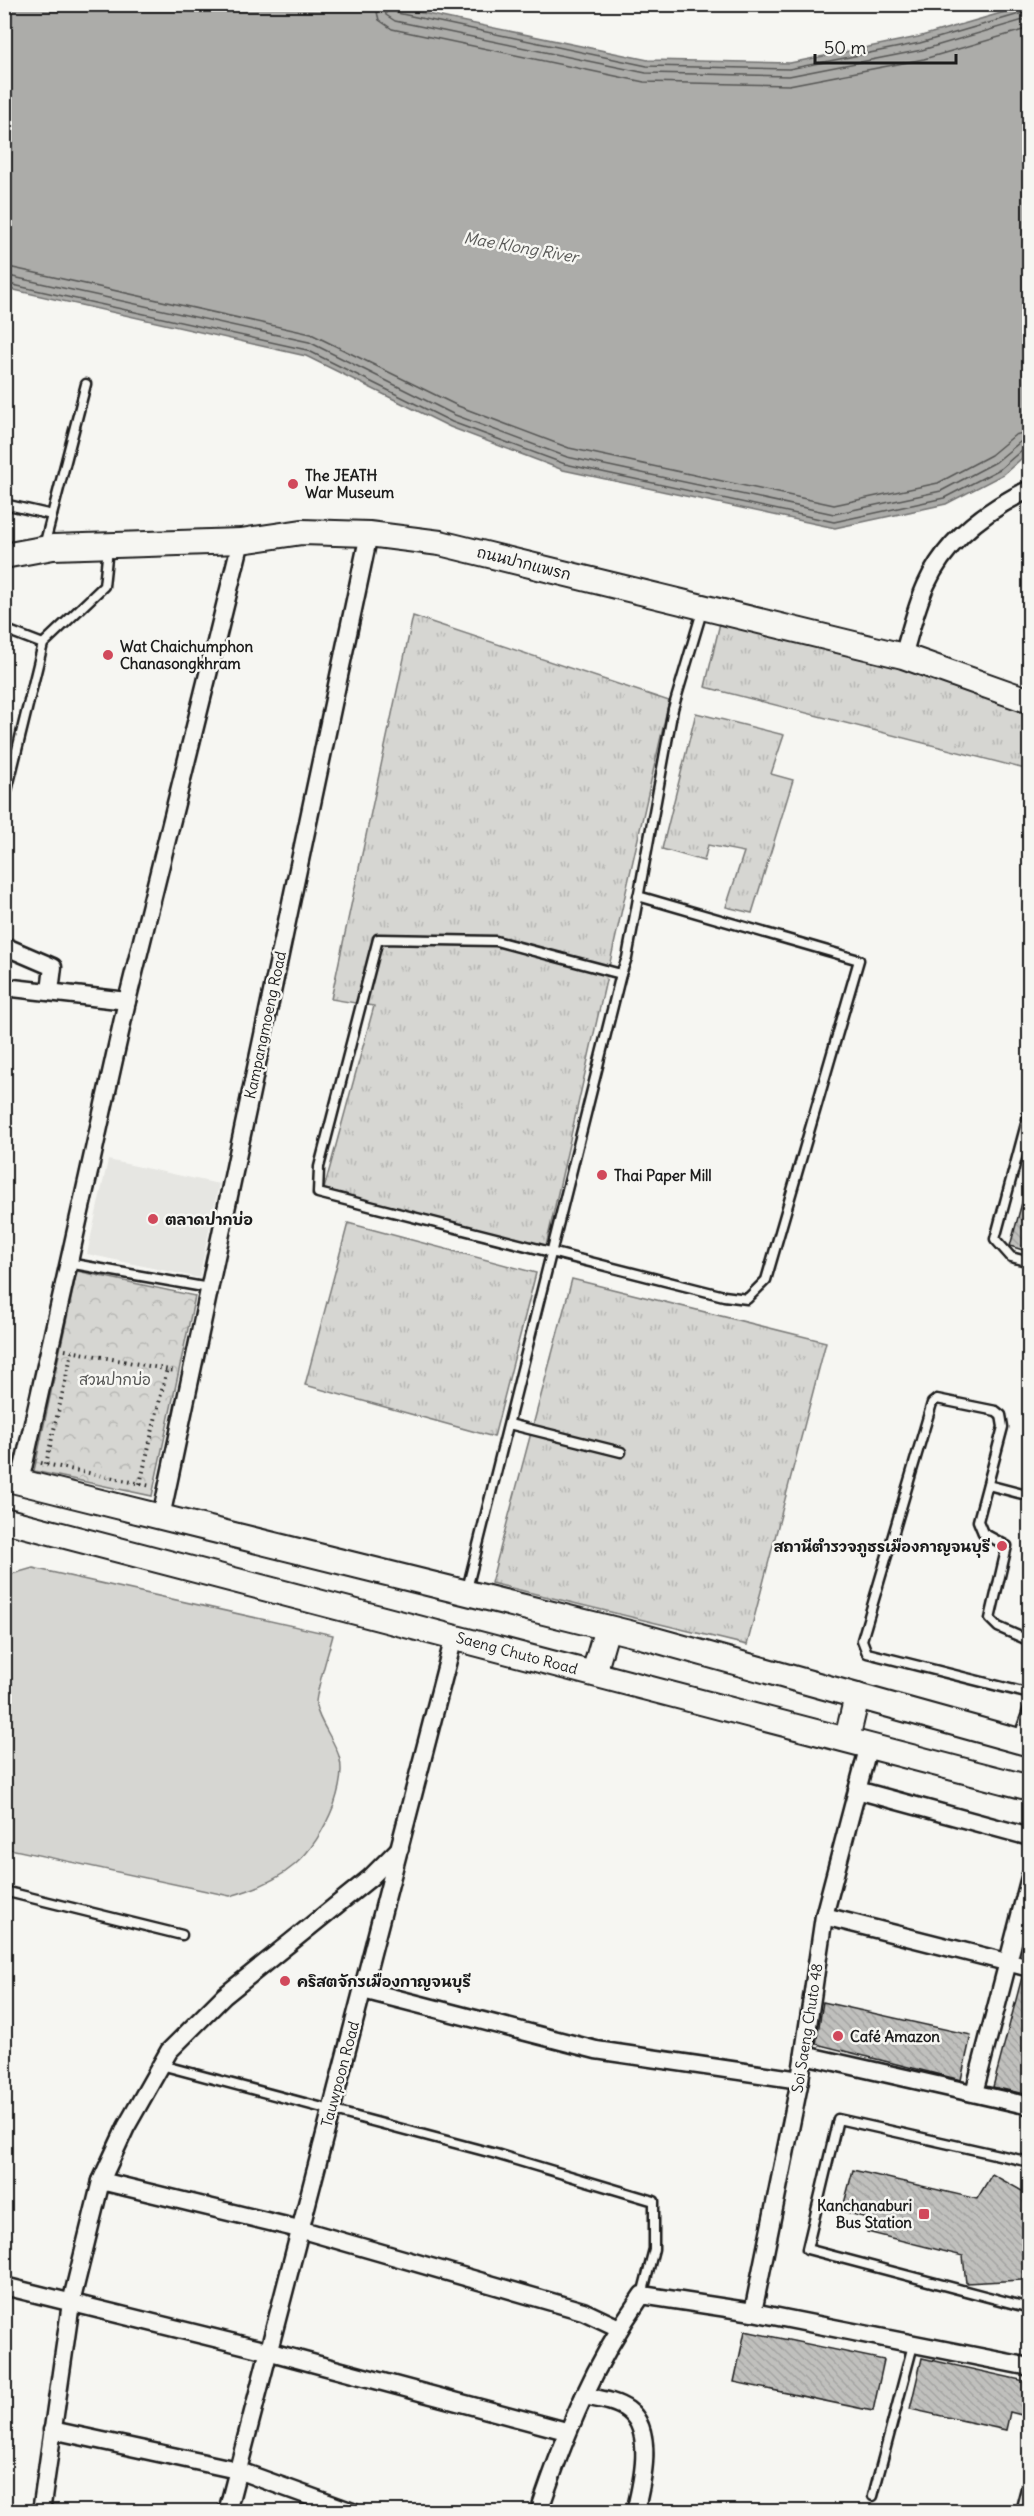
<svg xmlns="http://www.w3.org/2000/svg" width="1034" height="2516" viewBox="0 0 1034 2516" font-family="Delius,'Playpen Sans Thai',sans-serif">
<style>
.built{fill:#e6e6e2}
.grass{fill:url(#grass-tufts);stroke:#797977;stroke-width:1.5}
.forest{fill:url(#forest-crowns);stroke:#797977;stroke-width:1.5}
.garden{fill:#d6d6d2;stroke:#797977;stroke-width:1.5}
.water{fill:#acaca9;stroke:#727271;stroke-width:1.5}
.lines{fill:none;stroke-linecap:round;stroke-linejoin:round}
.shore{stroke:#565654;stroke-width:1.5}
.building{fill:url(#building-back-hatch);stroke:#1c1c1c;stroke-width:1.5}
.lane-casing{stroke:#1c1c1c;stroke-width:13}
.street-casing{stroke:#1c1c1c;stroke-width:21}
.secondary-casing{stroke:#1c1c1c;stroke-width:28}
.path{stroke:#1c1c1c;stroke-width:4;stroke-dasharray:1.5 4.5;stroke-linecap:butt}
.lane{stroke:#f6f6f2;stroke-width:8}
.street{stroke:#f6f6f2;stroke-width:16}
.secondary{stroke:#f6f6f2;stroke-width:24}
.poi-dot{fill:#d1495b;stroke:#f6f6f2;stroke-width:2}
.labels{text-anchor:middle;dominant-baseline:central;stroke-width:5;stroke-linejoin:round;paint-order:stroke}
.poi-label{font-size:15px;font-weight:bold;fill:#1c1c1c;stroke:#f6f6f2;text-anchor:start}
.street-label{font-size:15px;fill:#1c1c1c;stroke:#f6f6f2}
.park-label{font-size:15px;fill:#545453;stroke:#f6f6f2}
.water-label{font-size:16px;font-style:italic;fill:#565654;stroke:#f6f6f2}
</style>
<defs>
<pattern id="grass-tufts" width="24" height="20" patternUnits="userSpaceOnUse" patternTransform="scale(1.5)"><rect width="24" height="20" fill="#d6d6d2"/><path d="M3 7l-1-3M5 7V3M7 7l1-3M15 17l-1-3M17 17v-4M19 17l1-3" fill="none" stroke="#b7b7b4"/></pattern>
<pattern id="forest-crowns" width="20" height="18" patternUnits="userSpaceOnUse" patternTransform="scale(1.5)"><rect width="20" height="18" fill="#d6d6d2"/><path d="M2 6a3 3 0 1 1 6 0M12 15a3 3 0 1 1 6 0" fill="none" stroke="#b7b7b4"/></pattern>
<pattern id="building-back-hatch" width="6" height="6" patternUnits="userSpaceOnUse" patternTransform="scale(1.5)"><rect width="6" height="6" fill="#c0c0bd"/><path d="M-1 5l2 2M0 0l6 6M5-1l2 2" fill="none" stroke="#a4a4a2"/></pattern>
</defs>
<rect width="100%" height="100%" fill="#f6f6f2"/>
<filter id="ink" filterUnits="userSpaceOnUse"><feTurbulence type="fractalNoise" baseFrequency=".0167" numOctaves="2"/><feDisplacementMap in="SourceGraphic" scale="12" xChannelSelector="R" yChannelSelector="G"/><feConvolveMatrix kernelMatrix="1 2 1 2 8 2 1 2 1" color-interpolation-filters="sRGB"/></filter>
<g filter="url(#ink)">
<path class="built" d="M 108,1160 L 219,1184 L 199,1278 L 87,1254 Z"/>
<g class="grass">
<path d="M 413,616 L 669,701 L 546,1246 L 324,1189 L 374,1006 L 331,999 Z"/>
<path d="M 720,623 L 904,669 L 1029,710 L 1029,770 L 705,687 Z"/>
<path d="M 696,713 L 784,735 L 771,774 L 793,780 L 752,913 L 726,907 L 744,852 L 708,845 L 704,861 L 662,849 Z"/>
<path d="M 348,1223 L 536,1273 L 494,1437 L 305,1385 Z"/>
<path d="M 572,1279 L 826,1342 L 747,1645 L 491,1583 Z"/>
</g>
<path class="forest" d="M 77,1271 L 195,1296 L 152,1496 L 34,1471 Z"/>
<path class="garden" d="M 33,1568 L 333,1635 C 330,1648 314,1696 316,1706 C 320,1725 336,1741 340,1760 C 343,1773 338,1793 334,1805 C 313,1858 285,1881 230,1896 L 5,1848 L 5,1576 Z"/>
<path class="water" d="M 5,4 L 384,5 L 648,60 L 790,63 L 918,37 L 1029,5 L 1029,452 L 1004,474 L 946,504 L 835,528 L 563,470 L 450,427 L 306,356 L 5,288 Z"/>
<g class="lines">
<g class="shore">
<path d="M 375,4 L 379,20 L 392,29 L 644,82 L 789,85 L 924,59 L 1030,28"/>
<path d="M 384,4 L 386,15 L 395,21 L 646,73 L 789,76 L 922,50 L 1030,18"/>
<path d="M 391,4 L 397,13 L 647,66 L 789,69 L 920,43 L 1023,13 L 1028,4"/>
<path d="M 4,266 L 311,334 L 458,406 L 569,448 L 834,505 L 938,483 L 991,455 L 1015,435 L 1030,431"/>
<path d="M 4,275 L 309,342 L 455,415 L 567,457 L 834,514 L 941,491 L 996,462 L 1020,442 L 1030,440"/>
<path d="M 4,283 L 307,350 L 452,422 L 565,464 L 834,522 L 944,498 L 1000,469 L 1023,449 L 1030,448"/>
</g>
</g>
<g class="building">
<path d="M 1025,1192 L 1029,1193 L 1029,1252 L 1010,1246 Z"/>
<path d="M 1022,1977 L 1029,1978 L 1029,2095 L 993,2087 Z"/>
<path d="M 823,2002 L 971,2035 L 961,2080 L 816,2044 Z"/>
<path d="M 853,2170 L 977,2199 L 992,2174 L 1029,2195 L 1029,2237 L 1022,2280 L 966,2283 L 963,2256 L 867,2232 L 870,2219 L 842,2211 Z"/>
<path d="M 745,2331 L 884,2360 L 873,2411 L 734,2382 Z"/>
<path d="M 922,2358 L 1029,2382 L 1029,2417 L 1010,2412 L 1006,2430 L 910,2409 Z"/>
</g>
<g class="lines">
<defs>
<g id="lane">
<path d="M 4,504 L 52,515"/>
<path d="M 44,546 L 86,384"/>
<path d="M 4,629 L 43,644"/>
<path d="M 4,803 L 43,644 L 104,586 L 108,548"/>
<path d="M 621,974 L 496,941 L 378,939 L 319,1167 L 318,1193 L 724,1296 L 747,1299 L 766,1280 L 859,960 L 638,896"/>
<path d="M 1030,1109 L 995,1239 L 1011,1257 L 1030,1262"/>
<path d="M 68,1263 L 209,1288"/>
<path d="M 509,1424 L 621,1452"/>
<path d="M 988,1485 L 1030,1496"/>
<path d="M 467,1589 L 621,974 L 627,958 L 673,709 L 703,608"/>
<path d="M 1030,1641 L 998,1627 L 990,1619 L 1007,1546 L 983,1533 L 978,1521 L 1003,1427 L 1001,1415 L 996,1411 L 937,1399 L 932,1403 L 862,1640 L 867,1653 L 1030,1694"/>
<path d="M 1030,1647 L 1030,1661"/>
<path d="M 1018,1739 L 1030,1705"/>
<path d="M 4,1891 L 182,1935"/>
<path d="M 161,2065 L 496,2154 L 654,2201 L 654,2249 L 642,2295"/>
<path d="M 1030,2162 L 838,2119 L 807,2249 L 1030,2308"/>
<path d="M 873,2496 L 913,2345"/>
</g>
<g id="street">
<path d="M 903,656 C 910,633 916,607 926,585 C 946,540 986,510 1030,489"/>
<path d="M 4,946 L 53,967 L 50,991"/>
<path d="M 4,987 L 127,1001"/>
<path d="M 20,1482 L 127,1001 L 241,541"/>
<path d="M 161,1517 L 369,534"/>
<path d="M 857,1790 L 1030,1837"/>
<path d="M 824,1916 L 1030,1968"/>
<path d="M 363,1990 L 596,2050 L 800,2080"/>
<path d="M 804,2055 L 1030,2106"/>
<path d="M 974,2093 L 1030,1877"/>
<path d="M 101,2181 L 299,2229 L 583,2311 L 619,2328"/>
<path d="M 4,2286 L 267,2351 L 566,2431"/>
<path d="M 753,2312 L 800,2080 L 824,1916 L 869,1745"/>
<path d="M 584,2396 C 599,2399 616,2401 628,2410 C 655,2430 642,2484 635,2512"/>
<path d="M 52,2430 L 237,2470 L 353,2512"/>
<path d="M 41,2512 L 71,2303 L 101,2181 L 126,2127 L 169,2051 L 224,1996 L 370,1878 L 400,1848"/>
<path d="M 227,2512 L 454,1637"/>
<path d="M 539,2512 C 565,2434 594,2363 642,2295 L 753,2312 L 1030,2367"/>
<path d="M 1024,2512 L 1030,2489"/>
</g>
<g id="secondary">
<path d="M 4,556 L 53,547 L 241,541 L 302,532 L 369,534 L 440,543 L 903,656 L 1030,701"/>
<path d="M 4,1478 L 641,1636 L 1030,1744"/>
<path d="M 4,1520 L 1030,1788"/>
<path d="M 594,1673 L 607,1628"/>
<path d="M 847,1739 L 857,1696"/>
</g>
</defs>
<use href="#lane" class="lane-casing"/>
<use href="#street" class="street-casing"/>
<use href="#secondary" class="secondary-casing"/>
<g class="path">
<path d="M 65,1350 L 175,1371"/>
<path d="M 41,1463 L 151,1486"/>
<path d="M 46,1464 L 72,1352"/>
<path d="M 140,1484 L 167,1369"/>
</g>
<use href="#lane" class="lane"/>
<use href="#street" class="street"/>
<use href="#secondary" class="secondary"/>
</g>
</g>
<g class="poi-dot">
<circle cx="293" cy="484" r="6"/>
<circle cx="108" cy="655" r="6"/>
<circle cx="602" cy="1175" r="6"/>
<circle cx="153" cy="1219" r="6"/>
<circle cx="1002" cy="1546" r="6"/>
<circle cx="285" cy="1981" r="6"/>
<circle cx="838" cy="2036" r="6"/>
<rect x="918" y="2208" width="12" height="12" rx="3"/>
</g>
<g class="labels">
<g class="poi-label">
<text x="305" y="475">The JEATH<tspan x="305" dy="17">War Museum</tspan></text>
<text x="120" y="646">Wat Chaichumphon<tspan x="120" dy="17">Chanasongkhram</tspan></text>
<text x="614" y="1175">Thai Paper Mill</text>
<text x="165" y="1219">ตลาดปากบ่อ</text>
<text x="990" y="1546" text-anchor="end">สถานีตำรวจภูธรเมืองกาญจนบุรี</text>
<text x="297" y="1981">คริสตจักรเมืองกาญจนบุรี</text>
<text x="850" y="2036">Café Amazon</text>
<text x="912" y="2205" text-anchor="end">Kanchanaburi<tspan x="912" dy="17">Bus Station</tspan></text>
</g>
<g class="street-label">
<text transform="translate(524 563) rotate(14)">ถนนปากแพรก</text>
<text transform="translate(265 1025) rotate(-78)">Kampangmoeng Road</text>
<text transform="translate(517 1653) rotate(15)">Saeng Chuto Road</text>
<text transform="translate(807 2028) rotate(-81)">Soi Saeng Chuto 48</text>
<text transform="translate(340 2074) rotate(-75)">Tauwpoon Road</text>
</g>
<g class="park-label">
<text x="115" y="1379">สวนปากบ่อ</text>
</g>
<g class="water-label">
<text transform="translate(521 247) rotate(10)">Mae Klong River</text>
</g>
</g>
<rect width="1034" height="2516" fill="none" stroke="#f6f6f2" stroke-width="24"/>
<rect x="12" y="12" width="1010" height="2492" fill="none" stroke="#1c1c1c" stroke-width="2" filter="url(#ink)"/>
<path d="M815 54v9h141v-9" fill="none" stroke="#1c1c1c" stroke-width="3"/>
<text x="824" y="54" font-size="18" fill="#1c1c1c" stroke="#f6f6f2" stroke-width="4.5" paint-order="stroke">50 m</text>
</svg>
